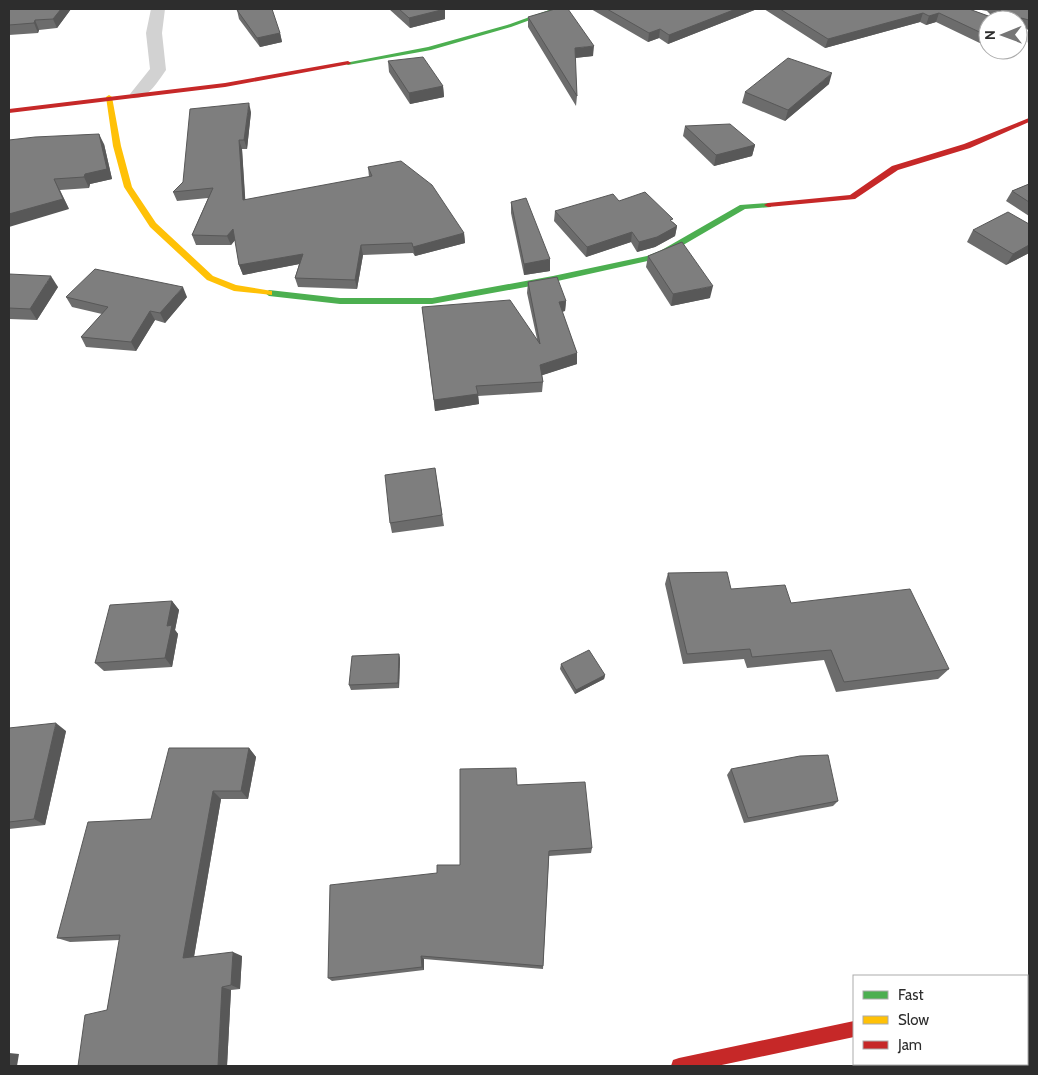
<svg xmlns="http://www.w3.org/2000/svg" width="1038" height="1075" viewBox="0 0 1038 1075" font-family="Cabin,sans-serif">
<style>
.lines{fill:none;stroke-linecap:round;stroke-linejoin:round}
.street{fill:#d2d2d2;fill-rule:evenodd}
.fast{fill:#4caf50;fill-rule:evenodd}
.slow{fill:#ffc107;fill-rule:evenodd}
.jam{fill:#c62828;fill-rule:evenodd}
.wall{fill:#6c6c6c}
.shaded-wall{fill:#585858}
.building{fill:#7e7e7e;stroke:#585858}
</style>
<rect width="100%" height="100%" fill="#fff"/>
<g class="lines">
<g class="street">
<path d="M 151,9 L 165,9 L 162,33 L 166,70 C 158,81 147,101 132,98 L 130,94 L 150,69 L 146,33 Z"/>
<path d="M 1018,28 L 1029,32 L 1029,43 L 1018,39 Z"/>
<path d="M 1029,984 L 1029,1023 L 1027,1023 L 1027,985 Z"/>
</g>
<g class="fast">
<path d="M 552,9 L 560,9 L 511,27 L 431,50 L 348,65 L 345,63 L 428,47 L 507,25 Z"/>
<path d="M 768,203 L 771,203 L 771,207 L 745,209 L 666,255 L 652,260 L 553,282 L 432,304 L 340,304 L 269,296 L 265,293 L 269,290 L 340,298 L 432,298 L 553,276 L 647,256 L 660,251 L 740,205 Z"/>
</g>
<path class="slow" d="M 109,95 L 112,97 L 121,146 L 132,187 L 156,223 L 213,276 L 236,285 L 272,291 L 272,295 L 234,291 L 207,280 L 150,227 L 124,187 L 113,146 L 106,97 Z"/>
<g class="jam">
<path d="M 348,61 L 351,63 L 350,64 L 225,87 L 9,113 L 9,109 L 225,83 Z"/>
<path d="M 1029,118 L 1029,122 L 970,148 L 898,170 L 855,199 L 768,207 L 764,205 L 768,203 L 850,195 L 892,166 L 964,144 Z"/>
<path d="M 854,1021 L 854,1037 L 717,1066 L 671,1066 L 673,1060 L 679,1058 Z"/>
</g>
</g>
<g class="wall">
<path d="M 9,9 L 71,9 L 57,28 L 39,30 L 38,33 L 9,35 Z"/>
<path d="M 389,9 L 444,9 L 445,19 L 410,28 Z"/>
<path d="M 591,9 L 757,9 L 668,44 L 659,38 L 648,42 Z"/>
<path d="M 764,9 L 969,9 L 991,17 L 992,16 L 987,11 L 976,9 L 1029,9 L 1029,30 L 1022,28 L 1022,32 L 1018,40 L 1018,20 L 988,20 L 988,47 L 936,22 L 926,25 L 920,22 L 825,48 Z"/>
<path d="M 237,10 L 280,33 L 282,42 L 260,47 L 239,19 Z"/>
<path d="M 528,17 L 593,56 L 575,58 L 577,96 L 576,106 L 528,27 Z"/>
<path d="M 388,61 L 443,86 L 444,97 L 410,104 L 389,72 Z"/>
<path d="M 829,84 L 785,121 L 742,103 L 745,92 Z"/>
<path d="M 251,112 L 247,149 L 242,149 L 245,200 L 369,177 L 368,167 L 464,233 L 465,243 L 415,256 L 413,253 L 363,255 L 357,289 L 298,287 L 295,278 L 299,264 L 243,275 L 239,265 L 235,240 L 231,245 L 196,245 L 192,235 L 208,198 L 177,201 L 173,192 Z"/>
<path d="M 685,126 L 755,145 L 752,156 L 714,166 L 683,136 Z"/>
<path d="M 9,140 L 104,144 L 112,179 L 90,184 L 89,188 L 60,190 L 69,209 Z"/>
<path d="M 1029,184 L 1029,216 L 1006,201 L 1012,191 Z"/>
<path d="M 511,202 L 550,271 L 524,275 L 511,213 Z"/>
<path d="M 555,211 L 673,222 L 677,226 L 675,236 L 655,247 L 637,252 L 631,242 L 586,257 L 554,221 Z"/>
<path d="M 1029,224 L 1029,253 L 1006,265 L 967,242 L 973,230 Z"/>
<path d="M 648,256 L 710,298 L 671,306 L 646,267 Z"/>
<path d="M 9,274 L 58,287 L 37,320 L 9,319 Z"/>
<path d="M 528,282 L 566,301 L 565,311 L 562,312 L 577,353 L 577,364 L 542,375 L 543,382 L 542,392 L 478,396 L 479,404 L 435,411 L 422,307 L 537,339 L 527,293 Z"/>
<path d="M 66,297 L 187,297 L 165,323 L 155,320 L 136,351 L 86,347 L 81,337 L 102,314 L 72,307 Z"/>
<path d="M 435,468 L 444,526 L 392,533 L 390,523 Z"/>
<path d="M 668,573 L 731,589 L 791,603 L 949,669 L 938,679 L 836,692 L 824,660 L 747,668 L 744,659 L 683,664 L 665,584 Z"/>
<path d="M 172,601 L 179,610 L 175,630 L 178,634 L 172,667 L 104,671 L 95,663 Z"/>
<path d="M 399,654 L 400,659 L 399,688 L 351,690 L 349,685 Z"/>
<path d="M 561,664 L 605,675 L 604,679 L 575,694 L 560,669 Z"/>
<path d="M 9,728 L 66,731 L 45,825 L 9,829 Z"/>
<path d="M 249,748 L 256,757 L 248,799 L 221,799 L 194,957 L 242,956 L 240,989 L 231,990 L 227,1066 L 78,1066 L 107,1010 L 120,940 L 70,942 L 57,938 L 151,819 Z"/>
<path d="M 731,769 L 838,801 L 833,806 L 744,823 L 727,775 Z"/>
<path d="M 517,785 L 592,848 L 591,853 L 549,856 L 543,969 L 424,959 L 424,970 L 332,981 L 328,978 L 437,873 L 460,865 Z"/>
</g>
<g class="shaded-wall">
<path d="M 61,9 L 71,9 L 57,28 L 53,19 Z"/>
<path d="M 445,9 L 445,19 L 410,28 L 409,18 Z"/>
<path d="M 736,9 L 757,9 L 668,44 L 669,35 Z"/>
<path d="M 923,13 L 920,22 L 825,48 L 828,39 Z"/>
<path d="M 939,13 L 936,22 L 926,25 L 929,16 Z"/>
<path d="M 35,20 L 39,30 L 38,33 L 34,23 Z"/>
<path d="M 660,29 L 659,38 L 648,42 L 649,33 Z"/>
<path d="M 1022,32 L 1018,40 L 1018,34 Z"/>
<path d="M 280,33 L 282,42 L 260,47 L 257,38 Z"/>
<path d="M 594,46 L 593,56 L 574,58 L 575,48 Z"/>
<path d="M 832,73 L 829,84 L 785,121 L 788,110 Z"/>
<path d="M 443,86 L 444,97 L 410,104 L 409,93 Z"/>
<path d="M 249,103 L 251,112 L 247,149 L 244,140 Z"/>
<path d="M 99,134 L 104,144 L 112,179 L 90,184 L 89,188 L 84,177 Z"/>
<path d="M 239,140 L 242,149 L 246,210 L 243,200 Z"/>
<path d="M 755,145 L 752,156 L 714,166 L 716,155 Z"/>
<path d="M 54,179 L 69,209 L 9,227 L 9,214 Z"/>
<path d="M 677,226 L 675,236 L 655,247 L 637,252 L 639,242 Z"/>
<path d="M 233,229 L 236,239 L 231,245 L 227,236 Z"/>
<path d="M 632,232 L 631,242 L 586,257 L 587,247 Z"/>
<path d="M 464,233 L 465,243 L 415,256 L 413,247 Z"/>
<path d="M 361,245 L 363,255 L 357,289 L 355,280 Z"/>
<path d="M 1029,245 L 1029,253 L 1006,265 L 1013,254 Z"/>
<path d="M 303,254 L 305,263 L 243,275 L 239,265 Z"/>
<path d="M 550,259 L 550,271 L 524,275 L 524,264 Z"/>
<path d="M 51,276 L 58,287 L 37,320 L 30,309 Z"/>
<path d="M 713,286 L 710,298 L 671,306 L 673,294 Z"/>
<path d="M 183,287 L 187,297 L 165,323 L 160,313 Z"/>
<path d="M 566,301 L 565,311 L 558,312 L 559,302 Z"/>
<path d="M 150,311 L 155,320 L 136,351 L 131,342 Z"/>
<path d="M 577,353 L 577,364 L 540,376 L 540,365 Z"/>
<path d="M 478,394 L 479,404 L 435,411 L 434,400 Z"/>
<path d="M 172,601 L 179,610 L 175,630 L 178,634 L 172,667 L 165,658 L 167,626 Z"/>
<path d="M 399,654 L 400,659 L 399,688 L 398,683 Z"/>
<path d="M 605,675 L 604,679 L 575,694 L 576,690 Z"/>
<path d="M 56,723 L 66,731 L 45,825 L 34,819 Z"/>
<path d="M 249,748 L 256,757 L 248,799 L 241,791 Z"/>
<path d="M 213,791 L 221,799 L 193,962 L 183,958 Z"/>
<path d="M 233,952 L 242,956 L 240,989 L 231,985 Z"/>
<path d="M 421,956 L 424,959 L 424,970 L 422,967 Z"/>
<path d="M 222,987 L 231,990 L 227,1066 L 218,1066 Z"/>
<path d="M 9,1053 L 19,1054 L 17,1066 L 9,1066 Z"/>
</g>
<g class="building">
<path d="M 9,9 L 61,9 L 53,19 L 35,20 L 34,23 L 9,25 Z"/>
<path d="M 243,9 L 272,9 L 280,33 L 257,38 L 237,10 Z"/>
<path d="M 399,9 L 445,9 L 409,18 Z"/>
<path d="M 555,9 L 568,9 L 594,46 L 575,48 L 577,96 L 528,17 Z"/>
<path d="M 607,9 L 736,9 L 669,35 L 660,29 L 649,33 Z"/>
<path d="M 780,9 L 969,9 L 991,17 L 994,13 L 1001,11 L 998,9 L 1029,9 L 1029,20 L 1021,18 L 1022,32 L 1018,34 L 1018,20 L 988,20 L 988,36 L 939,13 L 929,16 L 923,13 L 828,39 Z"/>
<path d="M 423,57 L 443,86 L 409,93 L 388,61 Z"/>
<path d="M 788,58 L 832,73 L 788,110 L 745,92 Z"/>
<path d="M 249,103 L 244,140 L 239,140 L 243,200 L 372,176 L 368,167 L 401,161 L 432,185 L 464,233 L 413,247 L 412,243 L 361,245 L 355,280 L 295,278 L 303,254 L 239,265 L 233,229 L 227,236 L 192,235 L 213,188 L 173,192 L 183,182 L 190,109 Z"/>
<path d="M 730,124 L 755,145 L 716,155 L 685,126 Z"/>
<path d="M 99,134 L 107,169 L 85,174 L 84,177 L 54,179 L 63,199 L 9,214 L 9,140 L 35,137 Z"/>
<path d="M 1029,184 L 1029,202 L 1012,191 Z"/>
<path d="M 645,192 L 673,219 L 670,220 L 677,226 L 657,237 L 639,242 L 632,232 L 587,247 L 555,211 L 613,194 L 619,201 Z"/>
<path d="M 526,198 L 550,259 L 524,264 L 511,202 Z"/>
<path d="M 1008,212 L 1029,224 L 1029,245 L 1013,254 L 973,230 Z"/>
<path d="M 682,242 L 713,286 L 673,294 L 648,256 Z"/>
<path d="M 95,269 L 183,287 L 160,313 L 150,311 L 131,342 L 81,337 L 108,307 L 66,297 Z"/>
<path d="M 9,274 L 51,276 L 30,309 L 9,308 Z"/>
<path d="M 557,277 L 566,301 L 559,302 L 577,353 L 540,365 L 543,382 L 476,386 L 478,394 L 434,400 L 422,307 L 510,300 L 540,344 L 528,282 Z"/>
<path d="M 435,468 L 442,515 L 390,523 L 385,475 Z"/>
<path d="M 727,572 L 731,589 L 785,585 L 791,603 L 910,589 L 949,669 L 844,682 L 831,650 L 752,657 L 750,649 L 687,654 L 668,573 Z"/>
<path d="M 172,601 L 167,626 L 172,625 L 165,658 L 95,663 L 110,605 Z"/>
<path d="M 589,650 L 605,675 L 576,690 L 561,664 Z"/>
<path d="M 399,654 L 398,683 L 349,685 L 352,656 Z"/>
<path d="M 56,723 L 34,819 L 9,822 L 9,728 Z"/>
<path d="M 169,748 L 249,748 L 241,791 L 213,791 L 183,958 L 233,952 L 231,985 L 222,987 L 218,1066 L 78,1066 L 85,1015 L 107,1010 L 120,935 L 57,938 L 88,822 L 151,819 Z"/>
<path d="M 828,755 L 838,801 L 748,818 L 731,769 L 800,756 Z"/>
<path d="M 516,768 L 517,785 L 585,782 L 592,848 L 549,851 L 543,966 L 421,956 L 422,967 L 328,978 L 330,885 L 437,873 L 437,865 L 460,865 L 460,769 Z"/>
</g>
<rect width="1038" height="1075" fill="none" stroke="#2d2d2d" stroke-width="20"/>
<rect x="853" y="975" width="175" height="90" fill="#ffffff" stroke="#ababab"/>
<rect x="863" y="991" width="25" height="8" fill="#4caf50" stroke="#ababab"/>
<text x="898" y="1000" font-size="15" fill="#2d2d2d">Fast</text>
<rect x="863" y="1016" width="25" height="8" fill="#ffc107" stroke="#ababab"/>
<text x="898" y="1025" font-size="15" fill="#2d2d2d">Slow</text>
<rect x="863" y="1041" width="25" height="8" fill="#c62828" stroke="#ababab"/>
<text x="898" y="1050" font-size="15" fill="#2d2d2d">Jam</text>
<g transform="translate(1003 35) rotate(269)"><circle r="24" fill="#ffffff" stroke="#ababab"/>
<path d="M0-4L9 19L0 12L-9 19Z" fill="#767676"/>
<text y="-8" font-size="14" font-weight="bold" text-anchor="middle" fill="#2d2d2d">N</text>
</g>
</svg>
